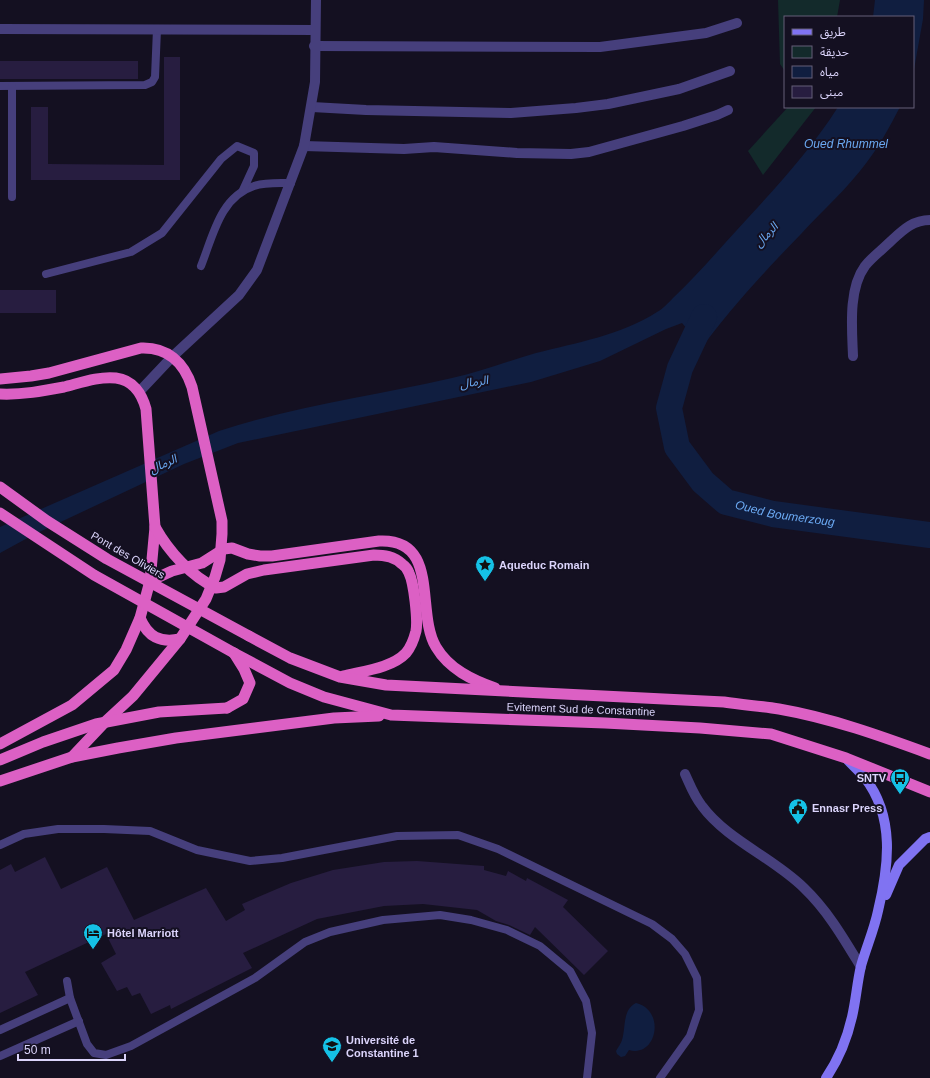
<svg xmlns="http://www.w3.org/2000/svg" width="930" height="1078" viewBox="0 0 930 1078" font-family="Helvetica,'Noto Sans Arabic',sans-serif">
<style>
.green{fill:#132a2b}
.water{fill:#101e40}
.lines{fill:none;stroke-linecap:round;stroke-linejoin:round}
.river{stroke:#101e40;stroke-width:26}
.building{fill:#271d40}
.service{stroke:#463f7c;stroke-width:8}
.minor{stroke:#463f7c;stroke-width:10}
.tertiary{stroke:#463f7c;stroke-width:10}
.secondary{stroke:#8073f2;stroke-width:10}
.trunk{stroke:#dc60c4;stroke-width:11}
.trunk-bridge{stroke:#dc60c4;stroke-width:11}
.labels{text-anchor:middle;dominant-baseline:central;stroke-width:4;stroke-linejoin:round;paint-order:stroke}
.street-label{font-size:11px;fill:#dbd4fb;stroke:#141021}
.poi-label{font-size:11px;font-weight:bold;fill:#dbd4fb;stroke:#141021;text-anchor:start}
.water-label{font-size:12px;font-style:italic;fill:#6ba9f2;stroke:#141021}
</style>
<rect width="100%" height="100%" fill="#141021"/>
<g class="green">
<path d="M 778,0 L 840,0 L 837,17 L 785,17 L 785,71 L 780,64 Z"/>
<path d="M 788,107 L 816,107 L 763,175 L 748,151 Z"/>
</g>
<g class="water">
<path d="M 875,0 L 924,0 L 923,19 L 913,75 L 913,17 L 873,17 Z"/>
<path d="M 838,107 L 900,107 C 890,126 880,145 867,162 C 848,188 823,210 801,234 C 764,272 728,311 697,354 L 682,344 L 689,331 L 682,323 L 666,329 L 600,361 L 531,382 L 238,443 L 184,464 L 33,535 L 0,553 L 0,527 L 219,431 C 295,406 374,396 452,378 C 480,372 508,361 536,353 C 576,343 621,335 657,312 C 663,309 668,303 673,298 C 692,280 709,261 726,242 C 765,199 807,156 838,107 Z"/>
<path d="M 636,1003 C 666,1010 657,1058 629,1050 L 625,1056 L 621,1057 L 617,1054 L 616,1051 C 618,1047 621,1044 622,1040 C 626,1028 622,1010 636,1003 Z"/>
</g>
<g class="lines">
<path class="river" id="s1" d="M 704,317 L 680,368 L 669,408 L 677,447 L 703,482 L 726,502 L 773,514 L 930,535"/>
</g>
<g class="building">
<path d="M 164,57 L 180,57 L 180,180 L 31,180 L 31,107 L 48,107 L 48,164 L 164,165 Z"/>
<rect x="0" y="61" width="138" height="18"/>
<rect x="0" y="290" width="56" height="23"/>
<path d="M 45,857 L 61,889 L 107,867 L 134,920 L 206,888 L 226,921 L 245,910 L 242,904 L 291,883 L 333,870 L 384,862 L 417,861 L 484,866 L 484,870 L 506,876 L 508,871 L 526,881 L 527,878 L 568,900 L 563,907 L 608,951 L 584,975 L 535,927 L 530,935 L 509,925 L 496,921 L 477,910 L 423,904 L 384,906 L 317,919 L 243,953 L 252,968 L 171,1009 L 170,1005 L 151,1014 L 140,993 L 132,996 L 127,987 L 117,991 L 101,963 L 116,954 L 106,934 L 25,972 L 38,995 L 0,1013 L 0,870 L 11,864 L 15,872 Z"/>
</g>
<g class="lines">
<g class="service">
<path d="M 0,86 L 145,85 L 152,82 L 155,77 L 157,29"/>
<path d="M 12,86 L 12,197"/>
<path d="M 201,266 C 213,236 220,197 254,186 C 265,182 279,183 291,183"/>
<path d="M 46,274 L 131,252 L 162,233 L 221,159 L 237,146 L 254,153 L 254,166 L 243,190"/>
<path d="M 0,845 L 24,834 L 58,829 L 104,829 L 150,831 L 197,850 L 250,861 L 282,858 L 397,836 L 458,835 L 498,849 L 652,924 L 672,939 L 685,954 L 697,978 L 699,1010 L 690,1036 L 660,1078"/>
<path d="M 67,981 L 70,998 L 87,1044 L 94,1053 L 106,1055 L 131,1046 L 255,978 L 305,942 L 330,932 L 383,920 L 440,915 L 471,920 L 507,930 L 540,946 L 570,971 L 586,1001 L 592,1033 L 587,1078"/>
<path d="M 0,1030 L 70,998"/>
<path d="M 0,1056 L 79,1021"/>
</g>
<g class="minor">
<path d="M 0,29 L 315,30"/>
<path d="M 314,46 L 600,47 L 706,33 L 737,23"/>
<path d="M 312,107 L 366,110 L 511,113 L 576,108 L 608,104 L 679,89 L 730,71"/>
<path d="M 304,146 L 404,149 L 434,147 L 517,153 L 571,154 L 589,152 L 683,126 L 717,115 L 728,110"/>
<path d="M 853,356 C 852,329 848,289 865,266 C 872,257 883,249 891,241 C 903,230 913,220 930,220"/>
<path d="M 685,774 C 690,785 694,796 702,806 C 727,840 774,858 804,888 C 828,911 844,939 861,967"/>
</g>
<path class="tertiary" d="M 139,392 L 172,357 L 239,295 L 257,270 L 304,146 L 315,82 L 316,0"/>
<g class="secondary">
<path d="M 886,895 L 899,865 L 925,839 L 930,837"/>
<path d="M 826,1078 C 839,1059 847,1039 852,1017 C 856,1000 857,983 861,966 C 866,948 874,930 878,911 C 889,866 895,817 865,778 C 859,771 852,765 846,758"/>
</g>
<g class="trunk">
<path d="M 0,379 L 31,376 L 49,373 L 141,348 C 167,347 184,362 192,387 L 222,521 L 222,534 L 220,560 L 215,577 L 206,599 L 180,639 L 133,696 L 106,721 L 72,757"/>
<path d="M 0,394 C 22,395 43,391 64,387 C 80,383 99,376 116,378 C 133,380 142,394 146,409 L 155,527 L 150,581 L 140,618 L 126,650 L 114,670 L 72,705 L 0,744"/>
<path d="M 155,527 C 169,552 191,576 216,588 L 224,587 L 247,574 L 264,570 L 374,555 C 384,555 394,556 402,564 C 405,566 408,570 409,573 C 414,583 418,620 416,631 C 414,639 411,647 406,653 C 392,668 363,671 343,676"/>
<path d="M 150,581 L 172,571 L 202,563 L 224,549 L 232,548 L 248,554 L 260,556 L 272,556 L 379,541 C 441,538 415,612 436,647 C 449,669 472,680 495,688"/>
<path d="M 140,618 C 148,637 160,643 180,639"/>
<path d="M 249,636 L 290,658 L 340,677 L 386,685 L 724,702 C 743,705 761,706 779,709 C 831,718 881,736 930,754"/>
<path d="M 234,653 L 290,683 L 324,697 L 391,715 L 605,723 L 700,728 L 771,734 L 846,758 L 930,792"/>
<path d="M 227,708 L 243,699 L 250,683 L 244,669 L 234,653"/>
<path d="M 0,781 L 72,757 L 118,748 L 176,738 L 334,718 L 379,716"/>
</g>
<g class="trunk-bridge">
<path d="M 0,487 L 47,521 L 107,559 L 249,636"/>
<path d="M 0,513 L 94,575 L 234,653"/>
<path d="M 0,760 L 43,742 L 96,724 L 159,712 L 227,708"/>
</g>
</g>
<defs>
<symbol id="sight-pin" viewBox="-11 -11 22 30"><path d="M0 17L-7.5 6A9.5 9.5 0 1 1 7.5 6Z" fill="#15c1e6" stroke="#141021"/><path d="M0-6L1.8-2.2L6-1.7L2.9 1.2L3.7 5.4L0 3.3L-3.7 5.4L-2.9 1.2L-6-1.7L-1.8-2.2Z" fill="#111"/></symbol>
<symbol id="bus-pin" viewBox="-11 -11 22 30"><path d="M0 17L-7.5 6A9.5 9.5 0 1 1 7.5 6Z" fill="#15c1e6" stroke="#141021"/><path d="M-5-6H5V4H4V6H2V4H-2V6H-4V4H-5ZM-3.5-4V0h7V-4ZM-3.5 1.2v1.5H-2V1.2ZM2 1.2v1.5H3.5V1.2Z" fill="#111"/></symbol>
<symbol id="civic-pin" viewBox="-11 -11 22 30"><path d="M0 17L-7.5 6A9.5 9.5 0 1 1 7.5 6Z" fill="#15c1e6" stroke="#141021"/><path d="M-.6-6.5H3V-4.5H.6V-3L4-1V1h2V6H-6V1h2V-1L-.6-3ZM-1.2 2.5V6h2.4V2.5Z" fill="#111"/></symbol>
<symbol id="hotel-pin" viewBox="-11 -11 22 30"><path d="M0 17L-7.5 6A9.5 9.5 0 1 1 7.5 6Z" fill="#15c1e6" stroke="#141021"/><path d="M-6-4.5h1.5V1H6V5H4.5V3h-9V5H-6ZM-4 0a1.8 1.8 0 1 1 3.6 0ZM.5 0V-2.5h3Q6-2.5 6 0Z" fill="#111"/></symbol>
<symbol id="university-pin" viewBox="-11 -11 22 30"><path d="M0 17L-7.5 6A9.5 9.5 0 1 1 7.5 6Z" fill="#15c1e6" stroke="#141021"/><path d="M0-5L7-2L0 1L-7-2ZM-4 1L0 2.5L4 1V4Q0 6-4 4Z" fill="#111"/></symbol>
</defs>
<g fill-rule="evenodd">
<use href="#sight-pin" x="474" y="554" width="22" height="30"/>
<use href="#bus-pin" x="889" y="767" width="22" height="30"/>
<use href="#civic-pin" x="787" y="797" width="22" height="30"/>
<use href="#hotel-pin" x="82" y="922" width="22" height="30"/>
<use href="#university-pin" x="321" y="1035" width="22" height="30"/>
</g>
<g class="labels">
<g class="street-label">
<text transform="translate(128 555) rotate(30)">Pont des Oliviers</text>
<text transform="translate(581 709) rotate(2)">Evitement Sud de Constantine</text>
</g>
<g class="poi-label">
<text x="499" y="565">Aqueduc Romain</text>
<text x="886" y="778" text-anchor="end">SNTV</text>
<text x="812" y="808">Ennasr Press</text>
<text x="107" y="933">Hôtel Marriott</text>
<text x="346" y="1040">Université de<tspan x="346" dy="13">Constantine 1</tspan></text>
</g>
<g class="water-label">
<text x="846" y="144">Oued Rhummel</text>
<text transform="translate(766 235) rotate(-47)">الرمال</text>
<text transform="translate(474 382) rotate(-9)">الرمال</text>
<text transform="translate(163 464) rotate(-24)">الرمال</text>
<text stroke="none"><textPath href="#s1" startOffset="272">Oued Boumerzoug</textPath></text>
</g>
</g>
<rect x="784" y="16" width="130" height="92" fill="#141021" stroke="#645e78"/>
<rect x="792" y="29" width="20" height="6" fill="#8073f2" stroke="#645e78"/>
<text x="820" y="36" font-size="12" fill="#dbd4fb">طريق</text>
<rect x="792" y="46" width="20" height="12" fill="#132a2b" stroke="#645e78"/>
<text x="820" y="56" font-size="12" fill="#dbd4fb">حديقة</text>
<rect x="792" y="66" width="20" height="12" fill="#101e40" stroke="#645e78"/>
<text x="820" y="76" font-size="12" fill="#dbd4fb">مياه</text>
<rect x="792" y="86" width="20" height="12" fill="#271d40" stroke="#645e78"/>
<text x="820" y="96" font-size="12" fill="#dbd4fb">مبنى</text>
<path d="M18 1054v6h107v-6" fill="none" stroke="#dbd4fb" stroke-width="2"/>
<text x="24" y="1054" font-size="12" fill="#dbd4fb" stroke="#141021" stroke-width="3" paint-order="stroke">50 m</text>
</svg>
